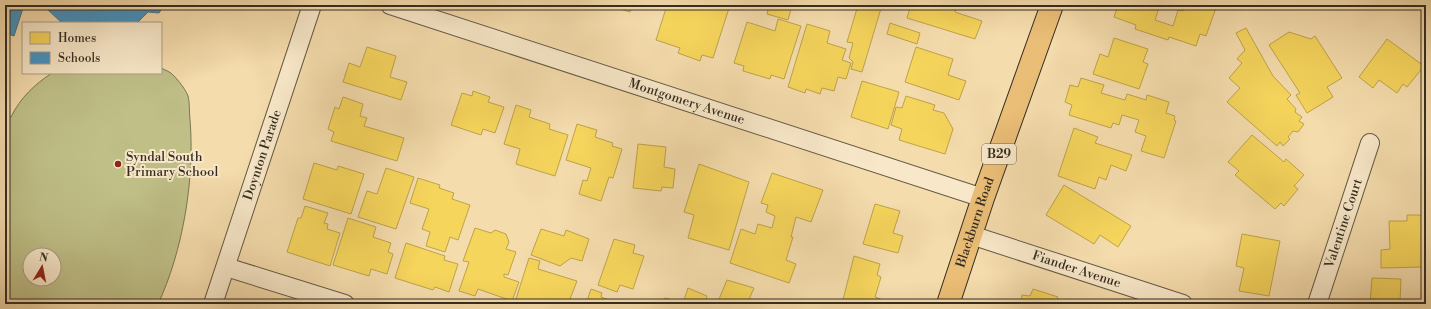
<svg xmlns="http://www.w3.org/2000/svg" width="1431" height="309" viewBox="0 0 1431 309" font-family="'Libre Bodoni',serif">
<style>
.green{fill:#bfbf87;stroke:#7a7655;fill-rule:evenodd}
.homes{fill:#f6d55c;stroke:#bca34b}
.schools{fill:#4393c3;stroke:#3f7493}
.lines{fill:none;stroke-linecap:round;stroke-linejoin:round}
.minor-casing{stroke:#655945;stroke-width:20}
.primary-casing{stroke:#352d23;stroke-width:24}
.minor{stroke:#f8e8c9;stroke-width:18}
.primary{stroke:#eabe76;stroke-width:22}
.poi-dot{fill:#8f2418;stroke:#f8e8c9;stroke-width:1.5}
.labels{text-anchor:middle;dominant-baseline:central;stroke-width:4;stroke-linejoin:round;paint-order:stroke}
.shield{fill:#f8e8c9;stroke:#706555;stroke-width:1}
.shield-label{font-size:12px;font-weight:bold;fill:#352d23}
.street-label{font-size:13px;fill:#352d23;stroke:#f8e8c9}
.poi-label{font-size:13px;fill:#352d23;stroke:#f8e8c9;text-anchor:start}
</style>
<rect width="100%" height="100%" fill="#f5dcac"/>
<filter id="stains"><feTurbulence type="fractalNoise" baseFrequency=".005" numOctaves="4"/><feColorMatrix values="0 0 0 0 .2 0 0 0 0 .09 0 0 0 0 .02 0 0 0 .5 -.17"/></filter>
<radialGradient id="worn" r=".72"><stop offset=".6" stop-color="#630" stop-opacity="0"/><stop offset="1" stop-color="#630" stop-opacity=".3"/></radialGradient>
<path class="green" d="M 161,68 C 165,70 171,72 174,76 C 178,80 186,90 188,96 C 190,103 189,112 190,120 C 195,178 183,251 158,304 L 5,304 L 5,114 L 11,117 C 20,98 35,84 52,73 L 161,73 ZM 30,255 L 54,255 L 54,279 L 30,279 Z"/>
<g class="homes">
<path d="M 477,5 L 499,5 L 498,9 L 488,6 L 486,10 L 476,8 Z"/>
<path d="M 607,5 L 632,5 L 630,12 Z"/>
<path d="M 667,5 L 675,5 L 692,10 L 694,5 L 730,5 L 713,58 L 702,55 L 700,61 L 678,53 L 680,48 L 656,40 Z"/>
<path d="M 769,5 L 792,5 L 788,20 L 767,14 Z"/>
<path d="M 858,5 L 882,5 L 862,72 L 851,69 L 853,62 L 849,58 L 853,43 L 847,42 Z"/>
<path d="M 911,5 L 957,5 L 955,12 L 982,21 L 975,39 L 907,18 Z"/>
<path d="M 1118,5 L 1160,5 L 1155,20 L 1173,26 L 1178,10 L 1183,11 L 1185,5 L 1217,5 L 1206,36 L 1200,34 L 1196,46 L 1169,37 L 1168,40 L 1135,29 L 1136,25 L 1114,17 Z"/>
<path d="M 778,19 L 801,26 L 784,79 L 771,75 L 770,79 L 743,71 L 744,66 L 734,63 L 747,22 L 775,31 Z"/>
<path d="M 890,23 L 920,33 L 917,44 L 887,34 Z"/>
<path d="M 807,24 L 830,31 L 827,43 L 846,49 L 842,60 L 851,63 L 846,79 L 838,77 L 834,91 L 822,88 L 820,94 L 806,89 L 805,93 L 788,87 Z"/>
<path d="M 1246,28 L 1273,76 L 1291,95 L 1287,99 L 1296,109 L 1295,112 L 1302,117 L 1299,121 L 1304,124 L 1298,132 L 1293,131 L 1288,137 L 1290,139 L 1283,146 L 1280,142 L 1277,146 L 1227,102 L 1240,88 L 1229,78 L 1242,63 L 1237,59 L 1245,50 L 1236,33 Z"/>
<path d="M 1289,32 L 1311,39 L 1315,36 L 1342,78 L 1327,87 L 1333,97 L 1307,113 L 1296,95 L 1300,93 L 1269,45 Z"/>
<path d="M 1114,38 L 1148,49 L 1143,62 L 1148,64 L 1139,89 L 1093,74 L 1100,54 L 1108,57 Z"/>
<path d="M 1387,39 L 1424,66 L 1407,87 L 1403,84 L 1397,93 L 1379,80 L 1373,88 L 1359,77 Z"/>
<path d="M 367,47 L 396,56 L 390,77 L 407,82 L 401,100 L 343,82 L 349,63 L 360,67 Z"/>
<path d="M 916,47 L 953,59 L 948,75 L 966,81 L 959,100 L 905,82 Z"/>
<path d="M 1081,78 L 1104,85 L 1101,93 L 1125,100 L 1127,94 L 1146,100 L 1147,95 L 1169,102 L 1166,113 L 1175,116 L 1174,120 L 1176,121 L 1164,158 L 1141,151 L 1146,136 L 1135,132 L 1139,120 L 1122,115 L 1119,125 L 1113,123 L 1111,128 L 1069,115 L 1072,105 L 1065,102 L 1070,85 L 1078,87 Z"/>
<path d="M 862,81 L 899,92 L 888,129 L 851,117 Z"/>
<path d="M 473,91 L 490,97 L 488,102 L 504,107 L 495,133 L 483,129 L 481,135 L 451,125 L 462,93 L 472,96 Z"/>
<path d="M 906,96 L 935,105 L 933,110 L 944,113 L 953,129 L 945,154 L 899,140 L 902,129 L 891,125 L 896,107 L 902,108 Z"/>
<path d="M 343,97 L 363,104 L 360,116 L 367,118 L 364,126 L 404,138 L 397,161 L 331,141 L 334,132 L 328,129 L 335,107 L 339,109 Z"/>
<path d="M 516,105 L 531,110 L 529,117 L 550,124 L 549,129 L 568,135 L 555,176 L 516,164 L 520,149 L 504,144 Z"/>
<path d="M 577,124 L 597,130 L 595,137 L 613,143 L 612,146 L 622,149 L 613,178 L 609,177 L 601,201 L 579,194 L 583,180 L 587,181 L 591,168 L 566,160 Z"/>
<path d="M 1074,128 L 1098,137 L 1095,143 L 1132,155 L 1126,171 L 1111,165 L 1106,180 L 1099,177 L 1095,189 L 1058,176 Z"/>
<path d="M 1252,135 L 1284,162 L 1286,159 L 1304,175 L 1294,186 L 1298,189 L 1284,206 L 1281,203 L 1275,209 L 1235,175 L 1239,171 L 1228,162 Z"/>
<path d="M 638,144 L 666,147 L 664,167 L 675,169 L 673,188 L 662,187 L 661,191 L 633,188 Z"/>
<path d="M 314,163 L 337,170 L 338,166 L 364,174 L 351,214 L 303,199 Z"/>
<path d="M 699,164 L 749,182 L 729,250 L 688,238 L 694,215 L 684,212 Z"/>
<path d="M 386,168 L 414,177 L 396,229 L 358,217 L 367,191 L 377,194 Z"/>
<path d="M 772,173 L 823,190 L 811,222 L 796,217 L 791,237 L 793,237 L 786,260 L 796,264 L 789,283 L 730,263 L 741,229 L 755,234 L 758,224 L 772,228 L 775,216 L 766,212 L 768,205 L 761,203 Z"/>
<path d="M 418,178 L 440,185 L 439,188 L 454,193 L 452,199 L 470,205 L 458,240 L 450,237 L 445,252 L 426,246 L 430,232 L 422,229 L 429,209 L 410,203 Z"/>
<path d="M 1064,185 L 1131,226 L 1118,247 L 1100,235 L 1094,244 L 1046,215 Z"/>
<path d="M 875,204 L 900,211 L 893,233 L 903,236 L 898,253 L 863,244 Z"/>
<path d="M 305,206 L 328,213 L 324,223 L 328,224 L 327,229 L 340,233 L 330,266 L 287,252 L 298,218 L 301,218 Z"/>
<path d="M 1407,215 L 1419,215 L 1426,218 L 1426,245 L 1422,245 L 1423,267 L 1381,268 L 1381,250 L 1390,249 L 1389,221 L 1407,221 Z"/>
<path d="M 348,218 L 376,227 L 373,237 L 391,243 L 388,252 L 393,254 L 387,274 L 371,269 L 369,276 L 333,265 Z"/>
<path d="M 475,228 L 491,233 L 495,230 L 506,234 L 509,242 L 506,249 L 516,252 L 508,275 L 504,274 L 504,277 L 519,282 L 512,301 L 478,289 L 475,296 L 459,291 L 469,262 L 463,261 Z"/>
<path d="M 541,229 L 564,236 L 566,230 L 589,239 L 582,261 L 571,258 L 560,266 L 531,255 Z"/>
<path d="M 1242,234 L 1280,241 L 1269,296 L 1239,291 L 1244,268 L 1236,266 Z"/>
<path d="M 614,239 L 635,245 L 633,253 L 644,256 L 633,289 L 620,285 L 617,292 L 598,285 Z"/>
<path d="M 406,243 L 445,256 L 444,260 L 458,264 L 449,292 L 435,287 L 433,290 L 395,278 Z"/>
<path d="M 854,256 L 880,264 L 877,275 L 881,277 L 875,297 L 881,299 L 879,304 L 842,304 Z"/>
<path d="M 529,258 L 540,261 L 538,269 L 577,281 L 568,304 L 524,304 L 524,302 L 516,299 Z"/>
<path d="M 1372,278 L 1401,279 L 1400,302 L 1426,303 L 1426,304 L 1370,304 Z"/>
<path d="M 727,280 L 754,288 L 747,304 L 717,304 Z"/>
<path d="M 688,288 L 707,296 L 705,304 L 663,304 L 665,298 L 683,303 Z"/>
<path d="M 591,289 L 602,293 L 601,297 L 617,303 L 616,304 L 586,304 Z"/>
<path d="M 1033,289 L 1058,297 L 1055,304 L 1024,304 L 1021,302 L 1022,295 L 1030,296 Z"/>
</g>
<g class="schools">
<path d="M 5,5 L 24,5 L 14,36 L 5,33 Z"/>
<path d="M 49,5 L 164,5 L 159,13 L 148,12 L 137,23 L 62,23 L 46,8 Z"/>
</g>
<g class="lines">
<defs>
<g id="minor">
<path id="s1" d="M 390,5 L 983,198"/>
<path id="s2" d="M 971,235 L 1183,304"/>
<path d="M 226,267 L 345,304"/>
<path id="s3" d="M 213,304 L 312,5"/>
<path id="s4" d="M 1317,304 L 1370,143"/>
</g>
<g id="primary">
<path id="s5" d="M 948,304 L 983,198 L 1052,5"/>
</g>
</defs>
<use href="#minor" class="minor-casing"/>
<use href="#primary" class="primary-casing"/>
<use href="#minor" class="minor"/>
<use href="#primary" class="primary"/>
</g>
<circle class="poi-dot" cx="118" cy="164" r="4"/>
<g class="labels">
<rect class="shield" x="982" y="144" width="34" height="20" rx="3"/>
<g class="shield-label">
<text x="999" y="154">B29</text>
</g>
<g class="street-label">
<text stroke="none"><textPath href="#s1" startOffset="312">Montgomery Avenue</textPath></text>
<text stroke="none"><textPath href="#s3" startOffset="157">Doynton Parade</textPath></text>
<text stroke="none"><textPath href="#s5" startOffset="86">Blackburn Road</textPath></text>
<text stroke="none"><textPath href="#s4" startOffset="85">Valentine Court</textPath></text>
<text stroke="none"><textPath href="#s2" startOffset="111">Fiander Avenue</textPath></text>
</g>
<g class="poi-label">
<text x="126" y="157">Syndal South<tspan x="126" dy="15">Primary School</tspan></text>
</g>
</g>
<rect width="1431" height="309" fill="none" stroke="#f5dcac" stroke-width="20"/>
<rect x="6" y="6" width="1419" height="297" fill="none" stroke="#352d23" stroke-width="2"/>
<rect x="10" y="10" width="1411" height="289" fill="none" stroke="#352d23"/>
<rect x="22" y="22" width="140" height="52" fill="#f8e8c9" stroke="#aa9d87"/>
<rect x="30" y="32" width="20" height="12" fill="#f6d55c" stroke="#aa9d87"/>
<text x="58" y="42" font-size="12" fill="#352d23">Homes</text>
<rect x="30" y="52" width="20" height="12" fill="#4393c3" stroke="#aa9d87"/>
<text x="58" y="62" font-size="12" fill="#352d23">Schools</text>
<g transform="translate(42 267) rotate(10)"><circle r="19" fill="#f8e8c9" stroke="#aa9d87"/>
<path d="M0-3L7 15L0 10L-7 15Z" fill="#8f2418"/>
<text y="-6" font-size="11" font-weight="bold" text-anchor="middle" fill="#352d23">N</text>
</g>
<rect width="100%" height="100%" filter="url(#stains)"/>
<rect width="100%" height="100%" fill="url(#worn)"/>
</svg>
